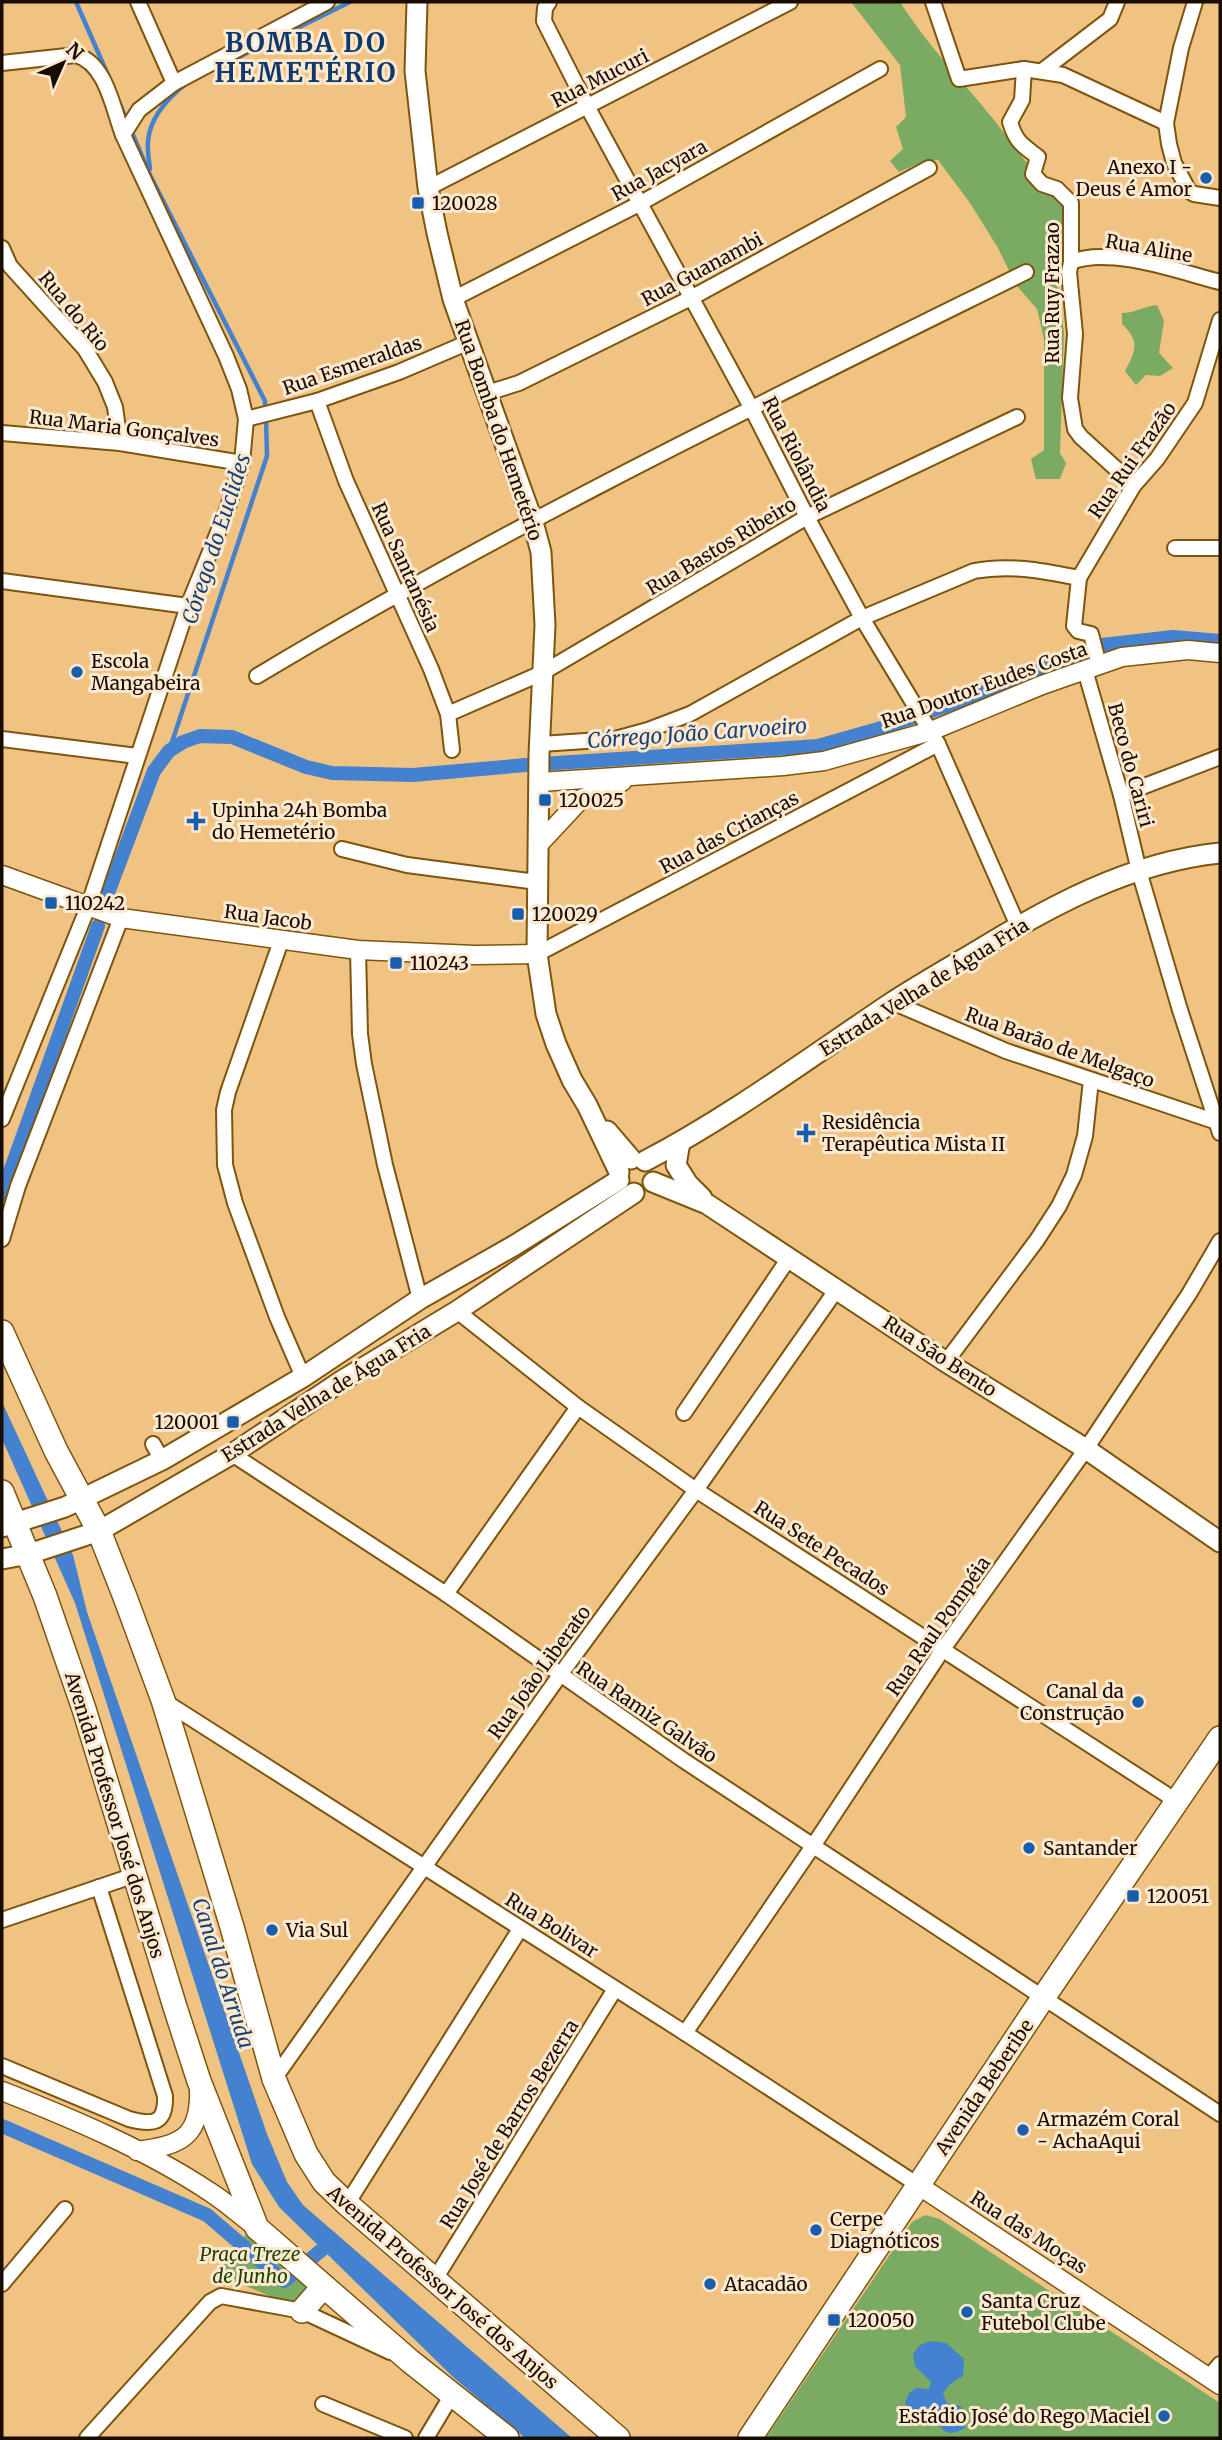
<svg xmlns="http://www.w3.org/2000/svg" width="1222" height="2440" viewBox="0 0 1222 2440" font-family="Merriweather,serif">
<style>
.green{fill:#7baa62}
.water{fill:#4481ce}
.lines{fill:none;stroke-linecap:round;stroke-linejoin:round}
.stream{stroke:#4481ce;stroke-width:4.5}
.canal{stroke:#4481ce;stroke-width:14}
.minor-casing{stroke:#7d550d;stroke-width:18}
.tertiary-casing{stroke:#7d550d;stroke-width:21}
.secondary-casing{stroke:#7d550d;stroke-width:23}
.primary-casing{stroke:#7d550d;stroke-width:26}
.minor{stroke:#fff;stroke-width:14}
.tertiary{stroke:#fff;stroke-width:18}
.secondary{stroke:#fff;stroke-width:19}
.primary{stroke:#fff;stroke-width:23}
.poi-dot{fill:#195eae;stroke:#fce9d0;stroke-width:2.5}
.labels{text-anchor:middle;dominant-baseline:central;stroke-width:6;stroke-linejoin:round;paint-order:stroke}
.street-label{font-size:19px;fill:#190c00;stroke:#fce9d0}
.poi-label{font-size:19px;fill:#190c00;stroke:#fce9d0;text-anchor:start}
.park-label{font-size:19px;font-style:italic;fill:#1e4201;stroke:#fce9d0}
.water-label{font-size:21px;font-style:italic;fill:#184275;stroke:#fce9d0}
.district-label{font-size:26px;font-weight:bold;letter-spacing:2px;fill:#0d396c;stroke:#fce9d0}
</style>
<rect width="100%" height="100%" fill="#f0c383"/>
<g class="green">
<path d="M 851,2 L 900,2 C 927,45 962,80 994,120 C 1020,153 1042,187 1076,213 L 1069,239 L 1053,255 L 1064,332 L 1060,453 L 1066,463 L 1060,479 L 1036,479 L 1031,459 L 1044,450 L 1044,339 L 1037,309 L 1016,285 L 998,248 L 970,203 L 938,160 L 924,161 L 899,172 L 890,161 L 903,149 L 896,127 L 906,117 L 900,65 Z"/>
<path d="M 1157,305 L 1164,321 L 1159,353 L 1173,368 L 1160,376 L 1146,375 L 1136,385 L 1125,371 C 1136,351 1140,341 1122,324 L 1122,313 C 1135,313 1144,306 1157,305 Z"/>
<path d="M 925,2215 L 940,2219 L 1220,2403 L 1220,2438 L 766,2438 L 912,2222 Z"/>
<path d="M 246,2234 L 309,2288 L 294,2306 L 217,2274 Z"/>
</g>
<g class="water">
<path d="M 2,1402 L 73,1555 L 87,1612 L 267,2134 L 287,2182 L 303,2205 L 572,2438 L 525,2438 L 453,2377 L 279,2207 L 252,2164 L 75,1603 L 2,1439 Z"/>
<path d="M 931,2341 L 946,2343 L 964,2359 L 963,2376 L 950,2384 L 943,2393 L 947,2403 L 960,2406 L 969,2415 L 964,2429 C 947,2437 939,2432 937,2414 L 930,2411 L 920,2418 L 913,2416 L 905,2403 L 909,2393 L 916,2388 L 929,2389 L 931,2382 L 915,2366 L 913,2354 L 920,2345 Z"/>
</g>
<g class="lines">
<g class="stream">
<path d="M 76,2 L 108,75"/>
<path d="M 229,62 L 350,2"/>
<path d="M 119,102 L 150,175 L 265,401 L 265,410"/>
<path d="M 150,169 C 149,160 147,150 148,141 C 150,117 169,97 187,83"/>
<path d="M 169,751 L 267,456 L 266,418"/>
</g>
<g class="canal">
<path d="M 105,901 L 154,771 L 169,751 L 183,742 L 200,736 L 232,737 L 306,767 L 332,773 L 413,775 L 526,765 L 818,746 L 892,725 L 974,696 L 1102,645 L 1173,637 L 1220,641"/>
<path d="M 2,1194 L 98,926"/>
<path d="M 2,2126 L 207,2215 L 284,2281 L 330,2243"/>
</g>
<defs>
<g id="minor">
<path d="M 138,2 L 174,83"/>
<path d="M 549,2 L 545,8 L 544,21 L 587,106 L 752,409 L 807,517 L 862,618 L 938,744 L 1018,926"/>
<path d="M 933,2 L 959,79 L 1024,69 L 1063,75 L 1166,123"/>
<path d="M 1195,2 L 1181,48 L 1166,123 L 1169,144 L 1174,163 L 1189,191 L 1194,194 L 1220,198"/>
<path d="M 2,63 L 76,55 C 106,63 113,109 123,135"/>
<path d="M 1024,69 L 1022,100 L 1010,122 C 1016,142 1021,144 1038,157 L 1033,174 L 1042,184 L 1057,189 L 1071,203 L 1071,262 L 1069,272 L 1075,334 L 1070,398 L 1075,429 L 1081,437 L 1134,485"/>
<path d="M 1042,71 L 1110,19 L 1117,2"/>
<path d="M 428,188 L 790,2"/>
<path d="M 2,248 L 10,266 L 85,349 L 105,382 L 115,407 L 120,443"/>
<path d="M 1071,262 C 1110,246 1180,272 1220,282"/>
<path d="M 453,299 L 639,204 L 880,69"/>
<path d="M 487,393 L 519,383 L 691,298 L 929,168"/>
<path d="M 317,401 L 346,481 L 431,669 L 448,714 L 452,750"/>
<path d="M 246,419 L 317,401 L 399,372 L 469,342"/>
<path d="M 2,433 L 120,443 L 242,463"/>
<path d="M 1175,548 L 1220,548"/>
<path d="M 2,581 L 188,606"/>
<path d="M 1099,665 L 1091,634 L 1078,631 L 1074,626 L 1079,578 L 1134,485 L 1157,459 L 1195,403 L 1220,320"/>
<path d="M 1085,670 L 1121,795 L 1139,871 L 1180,1010 L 1220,1133"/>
<path d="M 257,676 C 505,527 767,400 1026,272"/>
<path d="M 448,714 L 542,673 L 807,517 L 1017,417"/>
<path d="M 2,739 L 137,756"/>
<path d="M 541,744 L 615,739 L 648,730 L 690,714 L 862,618 L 974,571 C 1010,564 1043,571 1079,578"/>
<path d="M 1121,795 L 1220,757"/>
<path d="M 342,849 L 407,865 L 537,882"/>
<path d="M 281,941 L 228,1092 L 224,1110 L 225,1165 L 235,1203 L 277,1317 L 303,1377"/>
<path d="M 358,950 L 360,1034 L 364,1064 L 385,1165 L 420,1299"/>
<path d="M 537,954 L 938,744"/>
<path d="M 892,1002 L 1006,1051 L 1217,1122"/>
<path d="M 2,1119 L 88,907 L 188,606 L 227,510 L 242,463 L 246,419 L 239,389 L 226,356 L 123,135 L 139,110 L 174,83 L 327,2"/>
<path d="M 2,1239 L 18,1186 L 121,918"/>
<path d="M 457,1311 L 578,1407 L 696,1490 L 1178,1802"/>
<path d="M 946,1362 L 1037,1240 L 1059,1206 L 1074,1175 L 1085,1136 L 1091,1080"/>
<path d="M 684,1413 L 789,1258"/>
<path d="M 153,1444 L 162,1460"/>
<path d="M 232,1454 L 446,1594 L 683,1760 L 1220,2114"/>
<path d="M 446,1594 L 578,1407"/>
<path d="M 164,1701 L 685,2033 L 918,2185"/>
<path d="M 2,1920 L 135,1875"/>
<path d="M 685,2033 L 813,1846 L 943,1649 L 1086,1449 L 1189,1294 L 1220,1241"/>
<path d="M 2,2066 L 129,2119 C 152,2125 166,2125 165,2096 L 99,1887"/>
<path d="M 274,2079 L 560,1675 L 696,1490 L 837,1289"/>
<path d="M 347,2204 L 520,1929"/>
<path d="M 435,2279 L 615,1989"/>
<path d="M 2,2284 L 65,2209"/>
<path d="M 1209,2377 L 1220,2364"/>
<path d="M 323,2404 L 405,2438"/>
<path d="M 87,2438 L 210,2302 L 221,2296 L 302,2311 L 390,2352"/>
<path d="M 426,2438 L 453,2393"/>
</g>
<g id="tertiary">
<path d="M 540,782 L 783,766 L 824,761 L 931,731 L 1042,685 L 1122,657 L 1188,650 L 1220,653"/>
<path d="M 540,843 L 581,799 L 622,782"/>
<path d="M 2,875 L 121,918 L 358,950 L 475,955 L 537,954"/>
<path d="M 2,2091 C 71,2118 147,2150 210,2192 C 226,2202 241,2216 257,2228"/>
<path d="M 137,2151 C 182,2145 201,2137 199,2087"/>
<path d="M 918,2185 L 1220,2385"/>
</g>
<g id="secondary">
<path d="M 417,2 L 415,71 L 428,188 L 437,233 L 453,299 L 533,522 L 541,552 L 545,625 L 539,755 L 537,954 L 546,1014 L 556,1044 L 572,1080 L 587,1105 L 619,1172"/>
<path d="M 607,1131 L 631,1159"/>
<path d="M 680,1142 L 676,1165 L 688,1184 L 702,1198"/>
<path d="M 645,1161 C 731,1116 810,1057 891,1003 C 917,986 945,970 972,954 C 1048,907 1130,862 1220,853"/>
<path d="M 653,1182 L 707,1204 L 946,1362 L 1086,1449 L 1220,1542"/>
<path d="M 2,1527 L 65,1507 L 162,1460 L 303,1377 L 420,1299 L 515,1245 L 619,1180"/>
<path d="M 2,1559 L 29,1554 L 99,1531 L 232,1454 L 343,1380 L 457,1311 L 634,1193"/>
</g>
<g id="primary">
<path d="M 2,1332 L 56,1451 L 99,1531 L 125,1597 L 163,1700 L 232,1927 L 274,2079 L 306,2154 L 324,2182 L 347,2204 L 618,2438"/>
<path d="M 2,1492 L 45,1596 L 84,1709 L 175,2007 L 199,2081 L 257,2228 L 410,2361 L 507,2438"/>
<path d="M 302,2311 L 323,2287"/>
<path d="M 750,2438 L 1043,1998 L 1220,1738"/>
</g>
</defs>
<use href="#minor" class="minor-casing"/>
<use href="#tertiary" class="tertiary-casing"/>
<use href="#secondary" class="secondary-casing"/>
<use href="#primary" class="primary-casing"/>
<use href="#minor" class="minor"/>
<use href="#tertiary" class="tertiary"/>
<use href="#secondary" class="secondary"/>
<use href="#primary" class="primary"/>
</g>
<g class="poi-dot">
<circle cx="1206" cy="178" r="7"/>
<rect x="411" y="196" width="14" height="14" rx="3.5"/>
<circle cx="77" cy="672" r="7"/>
<rect x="538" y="793" width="14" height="14" rx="3.5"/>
<path d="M192.5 810.5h7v7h7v7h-7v7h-7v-7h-7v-7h7z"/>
<rect x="44" y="896" width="14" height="14" rx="3.5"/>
<rect x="511" y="907" width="14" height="14" rx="3.5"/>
<rect x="389" y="956" width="14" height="14" rx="3.5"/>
<path d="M802.5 1122.5h7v7h7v7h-7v7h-7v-7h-7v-7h7z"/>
<rect x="226" y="1415" width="14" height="14" rx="3.5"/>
<circle cx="1138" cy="1702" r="7"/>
<circle cx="1029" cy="1848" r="7"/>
<rect x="1126" y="1889" width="14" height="14" rx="3.5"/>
<circle cx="272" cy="1930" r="7"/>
<circle cx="1023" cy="2130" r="7"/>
<circle cx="816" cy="2230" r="7"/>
<circle cx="710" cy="2284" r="7"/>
<circle cx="967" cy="2312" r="7"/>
<rect x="827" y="2313" width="14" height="14" rx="3.5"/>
<circle cx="1164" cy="2416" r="7"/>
</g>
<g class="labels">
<g class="street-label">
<text transform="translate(600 78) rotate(-27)">Rua Mucuri</text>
<text transform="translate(659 170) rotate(-29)">Rua Jacyara</text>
<text transform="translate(1149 248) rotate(10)">Rua Aline</text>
<text transform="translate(702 269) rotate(-28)">Rua Guanambi</text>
<text transform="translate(1052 293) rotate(-90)">Rua Ruy Frazao</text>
<text transform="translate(74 311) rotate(50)">Rua do Rio</text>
<text transform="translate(352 365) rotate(-19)">Rua Esmeraldas</text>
<text transform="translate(124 428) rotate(7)">Rua Maria Gonçalves</text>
<text transform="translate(499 430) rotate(71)">Rua Bomba do Hemetério</text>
<text transform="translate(797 454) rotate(63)">Rua Riolândia</text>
<text transform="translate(1132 460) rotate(-55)">Rua Rui Frazão</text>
<text transform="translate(721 546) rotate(-31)">Rua Bastos Ribeiro</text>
<text transform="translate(406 567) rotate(66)">Rua Santanésia</text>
<text transform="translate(984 685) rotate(-20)">Rua Doutor Eudes Costa</text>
<text transform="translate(1131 765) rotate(75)">Beco do Cariri</text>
<text transform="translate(729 832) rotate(-28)">Rua das Crianças</text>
<text transform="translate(268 917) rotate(8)">Rua Jacob</text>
<text transform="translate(924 987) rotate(-32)">Estrada Velha de Água Fria</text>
<text transform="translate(1060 1047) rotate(20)">Rua Barão de Melgaço</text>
<text transform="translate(940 1356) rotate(33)">Rua São Bento</text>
<text transform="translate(326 1393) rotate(-32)">Estrada Velha de Água Fria</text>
<text transform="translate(822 1548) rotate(33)">Rua Sete Pecados</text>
<text transform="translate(938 1626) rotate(-55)">Rua Raul Pompéia</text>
<text transform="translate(539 1672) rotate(-54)">Rua João Liberato</text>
<text transform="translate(647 1712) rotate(34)">Rua Ramiz Galvão</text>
<text transform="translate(115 1815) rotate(73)">Avenida Professor José dos Anjos</text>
<text transform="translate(552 1925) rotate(32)">Rua Bolivar</text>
<text transform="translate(984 2087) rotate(-56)">Avenida Beberibe</text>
<text transform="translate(509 2124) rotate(-58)">Rua José de Barros Bezerra</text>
<text transform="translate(1029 2232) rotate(33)">Rua das Moças</text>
<text transform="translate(443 2287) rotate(41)">Avenida Professor José dos Anjos</text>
</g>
<g class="poi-label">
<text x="1192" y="167" text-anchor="end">Anexo I -<tspan x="1192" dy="22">Deus é Amor</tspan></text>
<text x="432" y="203">120028</text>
<text x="91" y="661">Escola<tspan x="91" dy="22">Mangabeira</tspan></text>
<text x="559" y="800">120025</text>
<text x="212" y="810">Upinha 24h Bomba<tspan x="212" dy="22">do Hemetério</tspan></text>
<text x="65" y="903">110242</text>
<text x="532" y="914">120029</text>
<text x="410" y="963">110243</text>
<text x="822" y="1122">Residência<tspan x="822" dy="22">Terapêutica Mista II</tspan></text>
<text x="219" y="1422" text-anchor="end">120001</text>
<text x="1124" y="1691" text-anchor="end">Canal da<tspan x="1124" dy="22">Construção</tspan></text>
<text x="1043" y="1848">Santander</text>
<text x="1147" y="1896">120051</text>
<text x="286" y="1930">Via Sul</text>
<text x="1037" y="2119">Armazém Coral<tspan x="1037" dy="22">- AchaAqui</tspan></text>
<text x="830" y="2219">Cerpe<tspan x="830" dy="22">Diagnóticos</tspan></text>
<text x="724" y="2284">Atacadão</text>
<text x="981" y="2301">Santa Cruz<tspan x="981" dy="22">Futebol Clube</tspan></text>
<text x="848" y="2320">120050</text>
<text x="1150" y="2416" text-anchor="end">Estádio José do Rego Maciel</text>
</g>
<g class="park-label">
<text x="250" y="2254">Praça Treze<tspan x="250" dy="22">de Junho</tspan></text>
</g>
<g class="water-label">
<text transform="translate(216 539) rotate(-72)">Córego do Euclides</text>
<text transform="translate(697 733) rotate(-4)">Córrego João Carvoeiro</text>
<text transform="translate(223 1973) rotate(72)">Canal do Arruda</text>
</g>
<g class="district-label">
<text x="306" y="42">BOMBA DO<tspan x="306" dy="30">HEMETÉRIO</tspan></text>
</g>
</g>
<rect width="1222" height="2440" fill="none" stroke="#190c00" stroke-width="7"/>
<g transform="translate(63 63) rotate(45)" stroke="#fce9d0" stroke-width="5" paint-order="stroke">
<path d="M0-5L12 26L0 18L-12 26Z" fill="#190c00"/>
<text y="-10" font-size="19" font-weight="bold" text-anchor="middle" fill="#190c00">N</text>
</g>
</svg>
